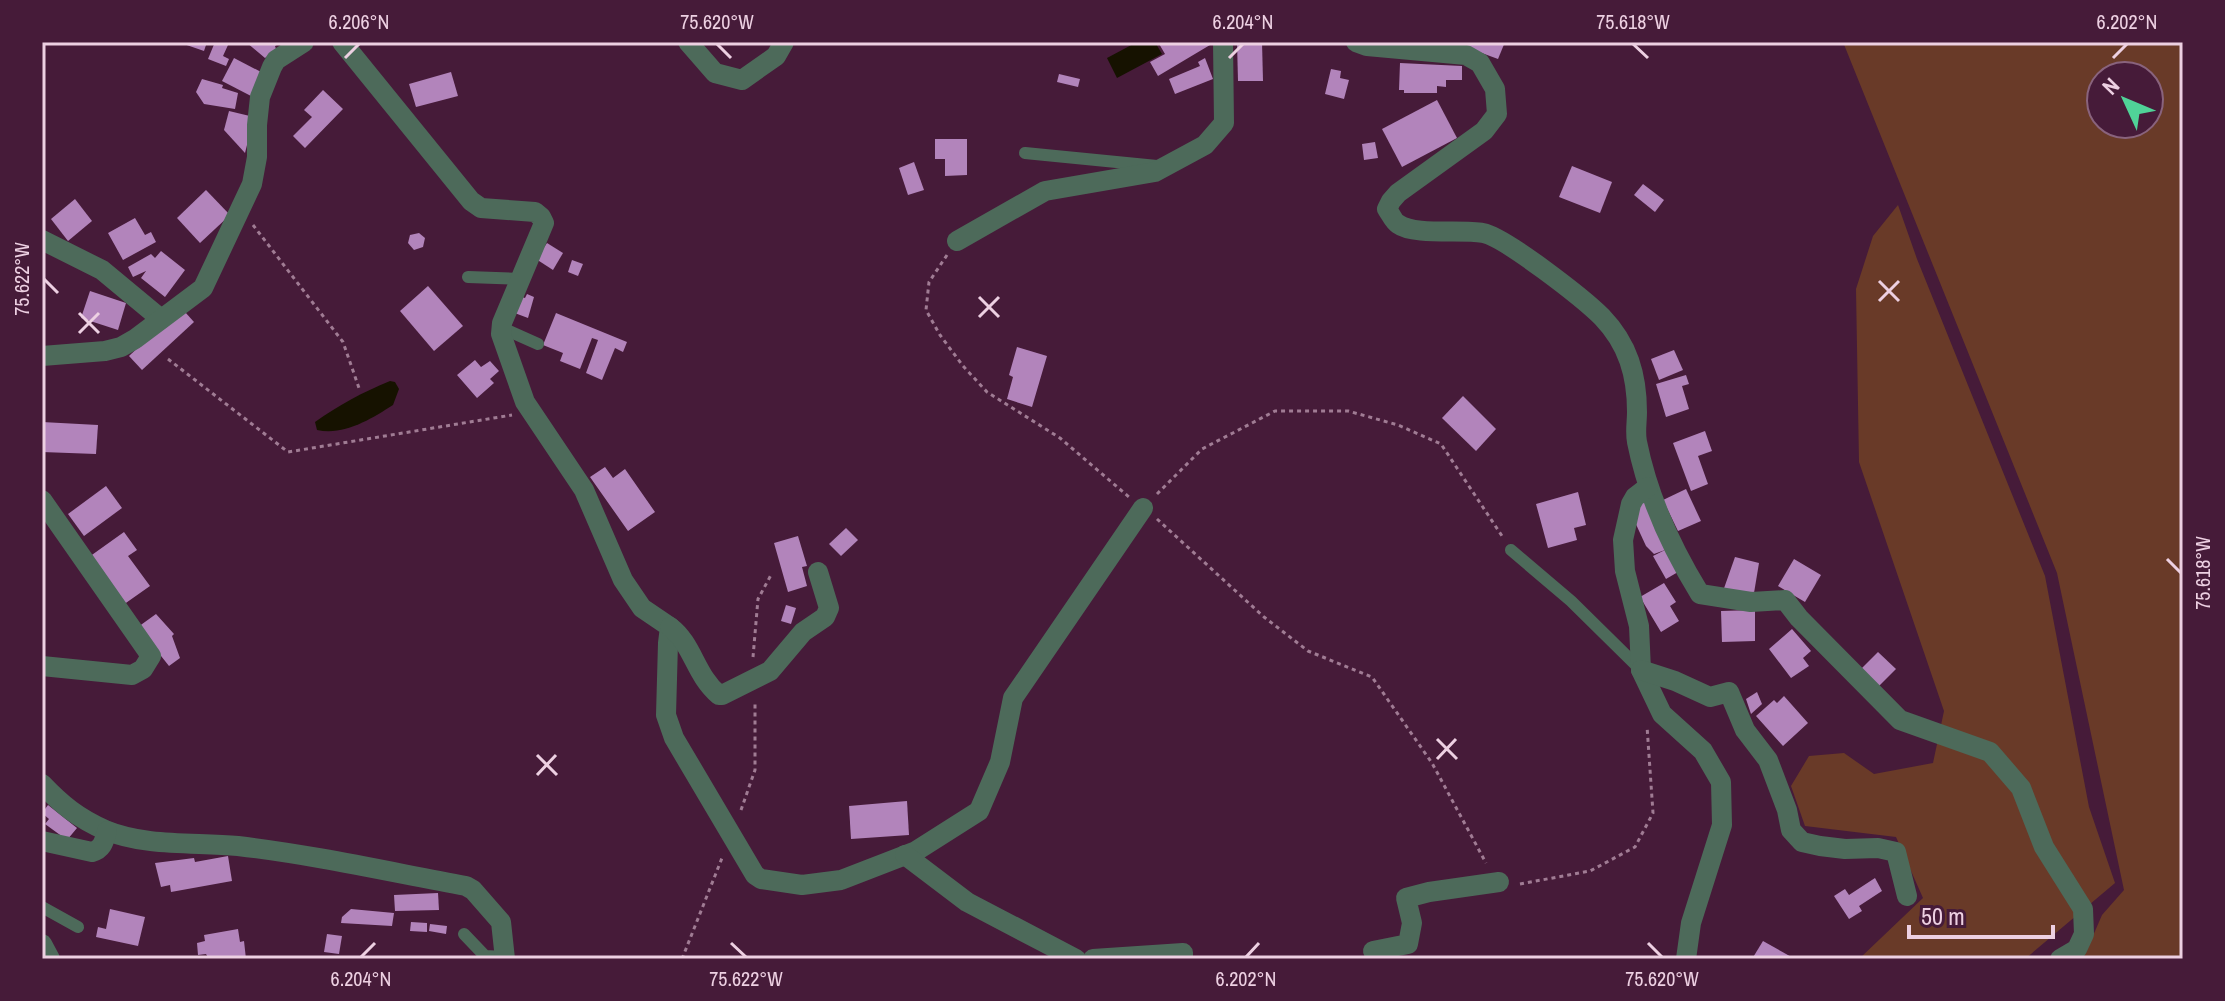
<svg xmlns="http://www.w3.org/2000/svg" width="2225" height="1001" viewBox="0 0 2225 1001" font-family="'Archivo Narrow',sans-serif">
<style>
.green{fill:#693a28;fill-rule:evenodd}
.water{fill:#161200}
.building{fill:#b284bb}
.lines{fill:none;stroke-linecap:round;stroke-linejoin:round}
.path{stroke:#a07c94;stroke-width:3;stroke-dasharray:4 4;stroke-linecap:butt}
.lane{stroke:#4d6a5a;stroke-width:12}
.street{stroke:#4d6a5a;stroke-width:20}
.ticks{fill:none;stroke:#edd0e2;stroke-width:3}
.neatline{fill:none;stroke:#edd0e2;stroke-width:3}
.ticks-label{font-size:20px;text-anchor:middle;fill:#edd0e2}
</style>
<rect width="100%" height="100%" fill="#461b39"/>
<g class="green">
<path d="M 1843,42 L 2183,42 L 2183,959 L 2083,959 L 2102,915 L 2124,890 L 2057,573 ZM 2101,76 L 2149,76 L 2149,124 L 2101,124 Z"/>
<path d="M 1898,205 L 1917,259 L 2045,576 L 2089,807 L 2115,883 L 2025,959 L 1859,959 L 1923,898 L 1896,837 L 1805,826 L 1791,786 L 1809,756 L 1844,753 L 1874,774 L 1933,763 L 1944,711 L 1859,462 L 1856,289 L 1873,236 Z"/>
</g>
<g class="water">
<path d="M 1137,42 L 1155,42 L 1162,54 L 1117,78 L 1107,58 Z"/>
<path d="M 390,381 L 395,382 L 399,389 L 393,405 C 371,419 344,436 317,430 L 315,422 C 339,405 363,392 390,381 Z"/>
</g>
<g class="building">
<path d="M 178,42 L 207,42 L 204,51 Z"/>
<path d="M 215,42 L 228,45 L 223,56 L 229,59 L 226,66 L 208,59 Z"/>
<path d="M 246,42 L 282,42 L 275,46 L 276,49 L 265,58 Z"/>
<path d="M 1158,42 L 1215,42 L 1158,76 L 1150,62 L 1165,54 Z"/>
<path d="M 1237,42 L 1262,42 L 1263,81 L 1238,81 Z"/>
<path d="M 1452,42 L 1505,42 L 1498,59 Z"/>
<path d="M 234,58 L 263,73 L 251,96 L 222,81 Z"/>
<path d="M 1205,58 L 1213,79 L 1175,94 L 1169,79 L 1200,66 L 1198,62 Z"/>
<path d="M 1400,63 L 1462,66 L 1462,80 L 1446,80 L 1446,87 L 1437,86 L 1437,93 L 1404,93 L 1404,90 L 1399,90 Z"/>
<path d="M 1331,69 L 1341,71 L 1340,78 L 1349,80 L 1344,99 L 1325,94 Z"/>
<path d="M 451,72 L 458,96 L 416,107 L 409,84 Z"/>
<path d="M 1059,74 L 1080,79 L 1078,87 L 1057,82 Z"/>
<path d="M 202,79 L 223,85 L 222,88 L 238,93 L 235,109 L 204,104 L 196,92 Z"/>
<path d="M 323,90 L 343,109 L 305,148 L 293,136 L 312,117 L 304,110 Z"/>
<path d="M 1437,100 L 1457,138 L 1402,167 L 1382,129 Z"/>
<path d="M 229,111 L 254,117 L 245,153 L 224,130 Z"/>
<path d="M 935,139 L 967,139 L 967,175 L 945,176 L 945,159 L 935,159 Z"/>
<path d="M 1375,142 L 1378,158 L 1364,160 L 1362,144 Z"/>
<path d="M 914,162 L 924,190 L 908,195 L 899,168 Z"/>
<path d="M 1572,166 L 1612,182 L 1600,213 L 1559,197 Z"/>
<path d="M 1643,184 L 1664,200 L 1655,212 L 1634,195 Z"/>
<path d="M 206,190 L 230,215 L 200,243 L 177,218 Z"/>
<path d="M 75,199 L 92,221 L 68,241 L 51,219 Z"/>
<path d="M 135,218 L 145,235 L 151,232 L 156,242 L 123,260 L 108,233 Z"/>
<path d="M 419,233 L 425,238 L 423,247 L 414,250 L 408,243 L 410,235 Z"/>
<path d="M 547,243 L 563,253 L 553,270 L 536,259 Z"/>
<path d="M 161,251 L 185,270 L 165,297 L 141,278 L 146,271 L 133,277 L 128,267 L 151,254 L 155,258 Z"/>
<path d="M 572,260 L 583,264 L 578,276 L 568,272 Z"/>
<path d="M 428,286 L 463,326 L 434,351 L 400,311 Z"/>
<path d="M 90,291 L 126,303 L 118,330 L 81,318 Z"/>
<path d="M 527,294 L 534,297 L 528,318 L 512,312 L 519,296 L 525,298 Z"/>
<path d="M 185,312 L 194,322 L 142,370 L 129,356 L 172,316 Z"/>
<path d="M 556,313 L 627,342 L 623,352 L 615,348 L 602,380 L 586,373 L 598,340 L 592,338 L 580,369 L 560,361 L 563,353 L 543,345 Z"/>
<path d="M 1017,347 L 1047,356 L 1032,407 L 1007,399 L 1013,377 L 1009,375 Z"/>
<path d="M 1674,350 L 1683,370 L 1659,380 L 1651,359 Z"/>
<path d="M 475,360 L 481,367 L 490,361 L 499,371 L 490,379 L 494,383 L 477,398 L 457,375 Z"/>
<path d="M 1686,375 L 1689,384 L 1682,386 L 1689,409 L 1666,417 L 1656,384 Z"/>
<path d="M 1463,396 L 1496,429 L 1476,451 L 1442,418 Z"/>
<path d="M 42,422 L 98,425 L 96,454 L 42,452 Z"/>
<path d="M 1705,431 L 1712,451 L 1698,456 L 1708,484 L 1691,491 L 1673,443 Z"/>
<path d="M 605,467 L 613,478 L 625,469 L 655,512 L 628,531 L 590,477 Z"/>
<path d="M 106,486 L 122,508 L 84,536 L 68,514 Z"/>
<path d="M 1686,489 L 1701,521 L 1678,531 L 1663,500 Z"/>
<path d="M 1578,492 L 1586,525 L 1574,528 L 1577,540 L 1548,548 L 1536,504 Z"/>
<path d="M 1648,501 L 1665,550 L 1654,554 L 1646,546 L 1634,520 L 1639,504 Z"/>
<path d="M 846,528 L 858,540 L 841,556 L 829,544 Z"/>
<path d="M 124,532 L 137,550 L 128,556 L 150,586 L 123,605 L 89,557 Z"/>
<path d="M 798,536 L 807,566 L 802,567 L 807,586 L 788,592 L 774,543 Z"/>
<path d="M 1665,550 L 1678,572 L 1666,579 L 1653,556 Z"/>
<path d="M 1735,557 L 1759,563 L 1754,593 L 1722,594 Z"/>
<path d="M 1794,559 L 1821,575 L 1805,602 L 1778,586 Z"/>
<path d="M 1664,583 L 1676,602 L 1670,606 L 1679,621 L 1661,632 L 1640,597 Z"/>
<path d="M 786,605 L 796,608 L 791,624 L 781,621 Z"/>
<path d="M 1755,610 L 1755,641 L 1722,642 L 1721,611 Z"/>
<path d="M 156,614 L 174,634 L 172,636 L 180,658 L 169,666 L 138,627 Z"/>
<path d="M 1792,629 L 1811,651 L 1803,658 L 1809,666 L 1791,678 L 1769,649 Z"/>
<path d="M 1878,652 L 1896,669 L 1876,689 L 1858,672 Z"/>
<path d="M 1757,692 L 1762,704 L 1751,714 L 1746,699 Z"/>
<path d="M 1784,696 L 1808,723 L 1783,746 L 1756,716 L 1774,700 L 1777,703 Z"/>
<path d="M 907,801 L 909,835 L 851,839 L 849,806 Z"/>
<path d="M 48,805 L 77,828 L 67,840 L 45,824 L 49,819 L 42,813 Z"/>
<path d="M 228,856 L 232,881 L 171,892 L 170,885 L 161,887 L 155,863 L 194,858 L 195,862 Z"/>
<path d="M 1875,878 L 1882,891 L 1859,906 L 1862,911 L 1849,919 L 1834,896 L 1845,889 L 1849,895 Z"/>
<path d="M 438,893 L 439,910 L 395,911 L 394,895 Z"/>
<path d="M 110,909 L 145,917 L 138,946 L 96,937 L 98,927 L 106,929 Z"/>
<path d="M 351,909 L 394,913 L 392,926 L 341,923 L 342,917 Z"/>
<path d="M 411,922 L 427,923 L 427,932 L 410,931 Z"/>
<path d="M 430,924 L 447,926 L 446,934 L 429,931 Z"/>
<path d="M 238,929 L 240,942 L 244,941 L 246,959 L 209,959 L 206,954 L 198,955 L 197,943 L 205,941 L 204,935 Z"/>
<path d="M 327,934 L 342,936 L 339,954 L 324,952 Z"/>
<path d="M 1763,941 L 1795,959 L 1752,959 Z"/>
</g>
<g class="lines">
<g class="path">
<path d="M 253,225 L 343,342 L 359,388"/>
<path d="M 947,255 L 929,282 L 926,310 L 940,335 L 963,366 L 987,392 L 1060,438 L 1129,497"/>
<path d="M 168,359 L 288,452 L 512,415"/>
<path d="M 1157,494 L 1202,449 L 1275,411 L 1348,411 L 1398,425 L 1441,444 L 1502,536"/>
<path d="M 1157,519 L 1264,617 L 1308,651 L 1372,677 L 1432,763 L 1486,863"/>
<path d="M 753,657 L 758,599 L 771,575"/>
<path d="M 741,810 L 755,770 L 755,701"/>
<path d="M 1520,884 L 1590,871 L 1635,847 L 1653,813 L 1647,726"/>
<path d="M 682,959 L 722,858"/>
</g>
<g class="lane">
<path d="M 1025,153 L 1157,166"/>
<path d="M 468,277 L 520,279"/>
<path d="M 502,328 L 538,344"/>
<path d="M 1511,550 L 1571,601 L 1641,670"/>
<path d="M 42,907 L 78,927"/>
<path d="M 464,934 L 485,956 L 505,957"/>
</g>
<g class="street">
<path d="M 342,42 L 471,201 L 481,208 L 535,212 L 541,217 L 544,223 L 502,323 L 501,334 L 525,402 L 584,490 L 623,580 L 642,608 L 670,627 L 668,643 L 666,715 L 674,738 L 755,875 L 761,879 L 802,885 L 841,880 L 916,851 L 979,811 L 1000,762 L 1013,698 L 1143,508"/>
<path d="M 688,42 L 715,73 L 742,80 L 776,56 L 784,42"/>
<path d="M 1356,42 L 1367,46 L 1466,55 L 1480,63 L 1495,89 L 1497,114 L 1484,131 L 1398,193 L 1391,201 L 1387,209 C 1390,213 1394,222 1398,224 C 1414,236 1462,229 1483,233 C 1505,237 1584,299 1602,317 C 1628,344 1637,375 1637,412 C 1637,422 1635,432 1637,442 C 1648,497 1671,547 1700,594 L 1751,602 L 1785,600 L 1799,618 L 1900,720 L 1990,752 L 2021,788 L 2044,847 L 2083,909 L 2084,934 L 2077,949 L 2060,959"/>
<path d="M 42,240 L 102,270 L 161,319"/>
<path d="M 957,241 L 1045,191 L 1155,172 L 1205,145 L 1224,123 L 1223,42"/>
<path d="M 42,356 L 105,351 L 121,347 L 135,339 L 203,288 L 252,184 L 257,157 L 257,125 L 260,97 L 272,67 L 276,60 L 304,42"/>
<path d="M 1648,487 L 1635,497 L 1631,504 L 1623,540 L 1625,571 L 1639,626 L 1641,670 L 1662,714 L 1703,751 L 1721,782 L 1722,825 L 1691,923 L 1686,959"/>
<path d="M 42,500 L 151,656 L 143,669 L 132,675 L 42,666"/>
<path d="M 670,627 C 693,644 695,675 719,695 L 722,695 L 770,671 L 803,632 L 825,617 L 829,608 L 818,572"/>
<path d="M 1641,670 L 1675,681 L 1710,697 L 1729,692 L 1745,730 L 1768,760 L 1787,810 L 1791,830 L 1802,842 L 1820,846 L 1845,849 L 1878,848 L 1896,852 L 1907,896"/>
<path d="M 42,784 C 62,805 78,818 105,830 C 146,847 195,842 238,846 C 315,855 390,872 466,886 L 473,890 L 501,922 L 505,959"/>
<path d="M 42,841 L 92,852 C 103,849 104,841 107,831"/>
<path d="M 905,855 L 967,902 L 1076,959"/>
<path d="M 42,944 L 50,959"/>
<path d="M 1373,951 L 1408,944 L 1412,923 L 1406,898 L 1429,892 L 1499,882"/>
<path d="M 1093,959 L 1183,953 L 1183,959"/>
</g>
</g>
<path class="ticks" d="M 717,44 L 731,58M 1633,44 L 1648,58M 345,58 L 359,44M 1229,58 L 1243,44M 2113,58 L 2127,44M 44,279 L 58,293M 1879,281 L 1899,301M 979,297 L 999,317M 1879,301 L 1899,281M 79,313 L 99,333M 979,317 L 999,297M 79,333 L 99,313M 2167,559 L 2181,573M 1437,739 L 1457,759M 537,755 L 557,775M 1437,759 L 1456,739M 537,775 L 556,755M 731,943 L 746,957M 1648,943 L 1662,957M 361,957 L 375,943M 1246,957 L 1259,943"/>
<rect width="2225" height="1001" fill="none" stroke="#461b39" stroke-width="88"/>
<g transform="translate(2125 100) rotate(314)"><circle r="38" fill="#461b39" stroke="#89637d" stroke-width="2"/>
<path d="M0-6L14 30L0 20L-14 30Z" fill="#50d398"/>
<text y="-12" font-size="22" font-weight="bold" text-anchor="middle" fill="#edd0e2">N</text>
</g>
<path d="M1909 925v12h144v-12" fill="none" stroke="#edd0e2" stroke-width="4"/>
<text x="1921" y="925" font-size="24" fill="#edd0e2" stroke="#461b39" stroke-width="6" paint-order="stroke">50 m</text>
<rect x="44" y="44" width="2137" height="913" class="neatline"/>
<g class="ticks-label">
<text x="359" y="29">6.206°N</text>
<text x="717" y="29">75.620°W</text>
<text x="1243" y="29">6.204°N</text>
<text x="1633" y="29">75.618°W</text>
<text x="2127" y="29">6.202°N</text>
<text transform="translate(22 279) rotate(-90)" y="7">75.622°W</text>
<text transform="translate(2203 573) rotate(-90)" y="7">75.618°W</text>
<text x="361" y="986">6.204°N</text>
<text x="746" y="986">75.622°W</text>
<text x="1246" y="986">6.202°N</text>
<text x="1662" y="986">75.620°W</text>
</g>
</svg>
